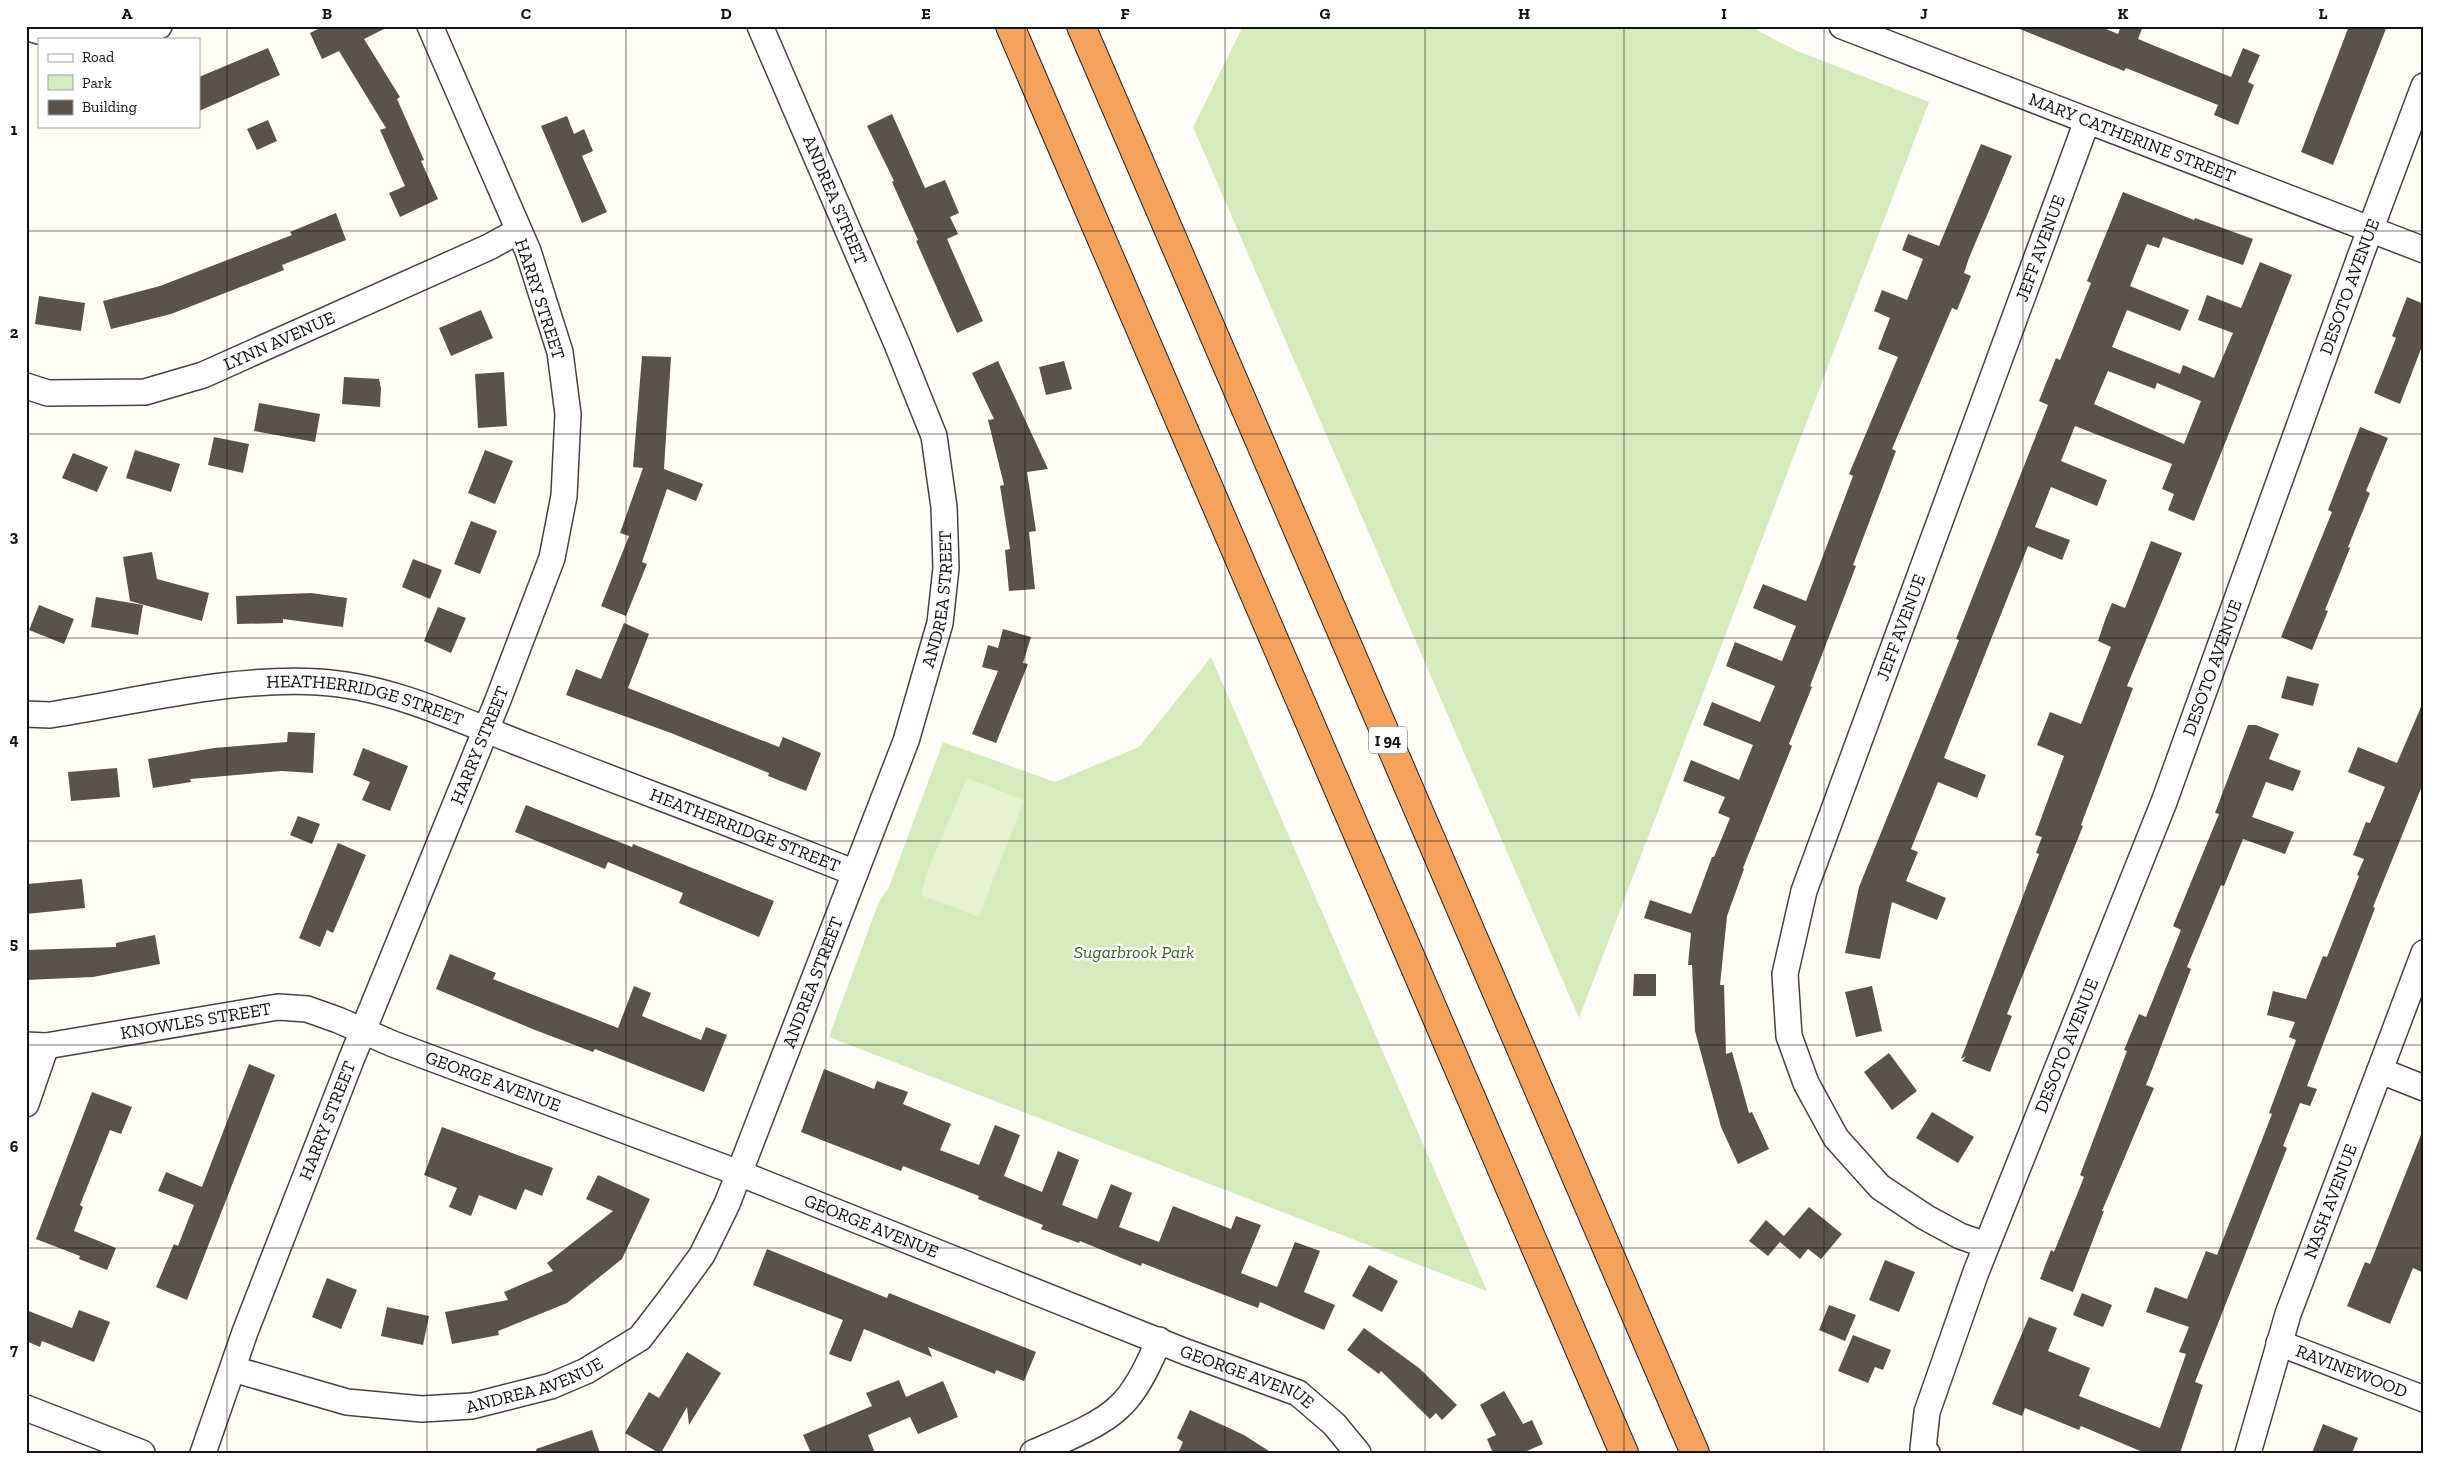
<svg xmlns="http://www.w3.org/2000/svg" width="2450" height="1479" viewBox="0 0 2450 1479" font-family="'Zilla Slab',serif">
<style>
.green{fill:#d5ebbd}
.pitch{fill:#e6f2cf}
.building{fill:#5a524d;fill-rule:evenodd}
.lines{fill:none;stroke-linecap:round;stroke-linejoin:round}
.street-casing{stroke:#444;stroke-width:28}
.highway-casing{stroke:#222;stroke-width:30}
.street{stroke:#fff;stroke-width:25}
.highway{stroke:#f5a25d;stroke-width:28}
.grid{fill:none;stroke:#111;stroke-width:1;stroke-opacity:0.55}
.labels{text-anchor:middle;dominant-baseline:central;stroke-width:5;stroke-linejoin:round;paint-order:stroke}
.shield{fill:#fff;stroke:#585858;stroke-width:1}
.shield-label{font-size:16px;font-weight:bold;fill:#111}
.street-label{font-size:18px;fill:#111;stroke:#fff}
.park-label{font-size:18px;font-style:italic;fill:#2f6b1f;stroke:#fff}
.neatline{fill:none;stroke:#111;stroke-width:2}
.grid-label{font-size:16px;text-anchor:middle;font-weight:bold;fill:#111}
</style>
<rect width="100%" height="100%" fill="#fffdf5"/>
<g class="green">
<path d="M 1243,26 L 1749,26 L 1795,50 L 1929,102 L 1579,1018 L 1193,127 Z"/>
<path d="M 1211,657 L 1487,1291 L 829,1037 L 878,904 L 889,887 L 943,742 L 1055,782 L 1139,747 Z"/>
</g>
<path class="pitch" d="M 967,778 L 1024,800 L 979,917 L 921,895 L 927,872 Z"/>
<g class="building">
<path d="M 324,26 L 390,26 L 364,39 L 400,97 L 397,99 L 424,160 L 421,161 L 438,199 L 400,217 L 389,193 L 405,186 L 380,130 L 386,128 L 339,51 L 322,59 L 310,33 Z"/>
<path d="M 2012,26 L 2099,26 L 2118,34 L 2121,26 L 2143,26 L 2138,39 L 2231,77 L 2243,48 L 2260,55 L 2248,82 L 2254,85 L 2238,125 L 2214,115 L 2218,105 L 2126,68 L 2124,71 Z"/>
<path d="M 2349,26 L 2387,26 L 2333,165 L 2301,152 Z"/>
<path d="M 268,48 L 280,75 L 199,111 L 199,77 Z"/>
<path d="M 892,114 L 925,188 L 945,180 L 959,213 L 950,217 L 958,234 L 947,239 L 983,321 L 957,333 L 916,241 L 918,240 L 892,182 L 894,181 L 867,126 Z"/>
<path d="M 567,116 L 574,134 L 584,129 L 593,151 L 582,156 L 607,212 L 582,223 L 541,126 Z"/>
<path d="M 268,120 L 277,141 L 257,150 L 247,129 Z"/>
<path d="M 1981,144 L 2012,156 L 1969,258 L 1964,273 L 1971,276 L 1957,310 L 1952,308 L 1892,449 L 1896,451 L 1853,565 L 1856,566 L 1810,686 L 1812,687 L 1789,744 L 1792,746 L 1743,868 L 1744,869 L 1727,916 L 1720,985 L 1724,985 L 1726,1054 L 1732,1052 L 1749,1113 L 1752,1112 L 1769,1149 L 1738,1164 L 1721,1127 L 1695,1031 L 1692,965 L 1688,965 L 1691,933 L 1644,918 L 1650,900 L 1691,914 L 1712,857 L 1714,857 L 1730,818 L 1718,813 L 1725,797 L 1683,781 L 1691,760 L 1739,780 L 1753,745 L 1703,725 L 1712,702 L 1760,722 L 1775,686 L 1726,666 L 1735,642 L 1782,661 L 1796,626 L 1753,608 L 1763,584 L 1806,601 L 1853,476 L 1849,474 L 1898,357 L 1878,349 L 1890,318 L 1874,311 L 1882,290 L 1907,300 L 1923,259 L 1902,250 L 1908,234 L 1939,246 Z"/>
<path d="M 2123,192 L 2194,220 L 2195,218 L 2253,239 L 2243,265 L 2163,237 L 2159,248 L 2147,244 L 2130,286 L 2189,310 L 2180,331 L 2127,310 L 2112,347 L 2180,374 L 2183,365 L 2214,378 L 2233,333 L 2198,320 L 2207,295 L 2241,308 L 2260,262 L 2292,275 L 2194,521 L 2168,510 L 2174,494 L 2162,489 L 2172,464 L 2075,426 L 2061,461 L 2107,480 L 2097,506 L 2051,487 L 2035,527 L 2070,540 L 2062,560 L 2028,546 L 1944,758 L 1986,775 L 1977,798 L 1938,782 L 1911,849 L 1918,852 L 1906,881 L 1946,898 L 1937,920 L 1892,902 L 1880,959 L 1845,953 L 1859,887 L 1959,640 L 1956,639 L 2048,405 L 2039,401 L 2056,358 L 2060,360 L 2091,283 L 2087,281 ZM 2108,371 L 2155,389 L 2157,383 L 2201,401 L 2184,444 L 2094,404 Z"/>
<path d="M 336,213 L 346,240 L 282,265 L 284,270 L 171,314 L 111,329 L 103,301 L 160,286 L 292,235 L 290,232 Z"/>
<path d="M 39,296 L 85,303 L 81,331 L 35,324 Z"/>
<path d="M 2407,297 L 2424,304 L 2424,341 L 2400,404 L 2374,393 L 2396,338 L 2392,336 Z"/>
<path d="M 481,310 L 493,338 L 451,356 L 439,328 Z"/>
<path d="M 642,356 L 671,357 L 664,469 L 703,484 L 696,501 L 667,489 L 642,562 L 647,564 L 626,616 L 601,606 L 629,536 L 620,533 L 643,468 L 633,467 Z"/>
<path d="M 998,361 L 1048,469 L 1027,472 L 1036,531 L 1029,532 L 1035,589 L 1009,591 L 1005,550 L 1010,549 L 1000,486 L 1004,485 L 988,420 L 994,419 L 972,373 Z"/>
<path d="M 1064,361 L 1072,389 L 1046,395 L 1039,367 Z"/>
<path d="M 504,372 L 507,426 L 478,428 L 475,374 Z"/>
<path d="M 344,377 L 379,379 L 381,389 L 380,407 L 342,404 Z"/>
<path d="M 259,403 L 320,414 L 315,442 L 254,431 Z"/>
<path d="M 2360,427 L 2388,438 L 2366,491 L 2370,493 L 2348,547 L 2350,548 L 2325,610 L 2328,611 L 2312,650 L 2281,637 L 2332,512 L 2328,510 Z"/>
<path d="M 214,437 L 249,444 L 243,473 L 208,465 Z"/>
<path d="M 135,450 L 180,464 L 171,492 L 126,478 Z"/>
<path d="M 485,450 L 513,461 L 495,504 L 468,493 Z"/>
<path d="M 73,453 L 108,467 L 97,492 L 62,478 Z"/>
<path d="M 471,521 L 497,531 L 480,574 L 454,564 Z"/>
<path d="M 2151,541 L 2182,553 L 2127,686 L 2133,688 L 2081,825 L 2083,826 L 2007,1014 L 2012,1016 L 1990,1072 L 1962,1061 L 1966,1056 L 1961,1059 L 2039,854 L 2036,853 L 2042,837 L 2035,835 L 2064,756 L 2037,745 L 2050,712 L 2081,724 L 2111,647 L 2098,641 L 2105,620 L 2112,603 L 2125,608 Z"/>
<path d="M 152,552 L 157,579 L 209,593 L 202,621 L 130,601 L 123,557 Z"/>
<path d="M 413,559 L 442,570 L 430,599 L 402,587 Z"/>
<path d="M 311,593 L 347,598 L 343,627 L 283,619 L 283,623 L 237,624 L 236,596 Z"/>
<path d="M 96,597 L 143,605 L 138,635 L 91,627 Z"/>
<path d="M 39,605 L 74,619 L 64,644 L 29,630 Z"/>
<path d="M 438,607 L 466,618 L 451,653 L 424,641 Z"/>
<path d="M 624,623 L 649,634 L 628,688 L 779,747 L 783,737 L 821,753 L 806,791 L 768,776 L 769,773 L 671,733 L 566,695 L 576,669 L 601,679 Z"/>
<path d="M 1003,629 L 1031,637 L 1023,663 L 1028,664 L 996,743 L 972,734 L 998,671 L 982,667 L 988,645 L 998,648 Z"/>
<path d="M 2287,676 L 2319,684 L 2313,706 L 2281,698 Z"/>
<path d="M 2424,700 L 2424,781 L 2373,907 L 2375,908 L 2307,1086 L 2317,1089 L 2310,1106 L 2300,1103 L 2283,1146 L 2287,1148 L 2195,1382 L 2203,1385 L 2180,1453 L 2145,1453 L 2081,1426 L 2079,1430 L 2025,1408 L 2022,1416 L 1992,1404 L 2029,1317 L 2057,1328 L 2048,1351 L 2090,1368 L 2079,1396 L 2160,1428 L 2186,1354 L 2179,1352 L 2189,1327 L 2146,1312 L 2155,1287 L 2187,1299 L 2206,1251 L 2217,1255 L 2272,1114 L 2269,1113 L 2296,1040 L 2289,1037 L 2295,1022 L 2267,1015 L 2273,991 L 2306,999 L 2323,956 L 2327,957 L 2359,876 L 2357,875 L 2364,859 L 2353,855 L 2366,822 L 2370,823 L 2385,787 L 2348,772 L 2358,747 L 2397,763 Z"/>
<path d="M 2248,725 L 2256,725 L 2279,734 L 2269,759 L 2301,771 L 2293,791 L 2266,782 L 2252,817 L 2294,832 L 2285,854 L 2243,839 L 2224,886 L 2221,885 L 2187,967 L 2191,969 L 2146,1085 L 2154,1088 L 2102,1211 L 2104,1211 L 2073,1292 L 2040,1279 L 2051,1250 L 2054,1252 L 2084,1177 L 2080,1175 L 2127,1051 L 2124,1050 L 2139,1014 L 2146,1017 L 2181,930 L 2173,926 L 2219,814 L 2215,813 Z"/>
<path d="M 288,732 L 315,733 L 313,773 L 281,771 L 190,779 L 191,782 L 153,788 L 148,759 L 214,748 L 287,742 Z"/>
<path d="M 363,748 L 408,766 L 390,811 L 362,800 L 370,782 L 353,775 Z"/>
<path d="M 117,768 L 120,797 L 71,801 L 68,772 Z"/>
<path d="M 526,805 L 632,847 L 633,844 L 774,901 L 759,937 L 679,903 L 683,893 L 608,862 L 605,869 L 515,832 Z"/>
<path d="M 298,816 L 320,824 L 312,844 L 290,835 Z"/>
<path d="M 338,843 L 366,855 L 333,933 L 327,930 L 320,947 L 299,938 Z"/>
<path d="M 82,879 L 85,908 L 26,914 L 28,884 Z"/>
<path d="M 155,935 L 160,964 L 93,977 L 26,980 L 26,950 L 116,947 L 116,943 Z"/>
<path d="M 450,954 L 496,973 L 493,979 L 618,1028 L 634,986 L 651,993 L 642,1016 L 701,1040 L 706,1027 L 727,1035 L 704,1092 L 595,1049 L 593,1052 L 535,1030 L 436,989 Z"/>
<path d="M 1634,974 L 1656,974 L 1656,996 L 1633,996 Z"/>
<path d="M 1872,986 L 1882,1031 L 1856,1037 L 1845,992 Z"/>
<path d="M 1889,1053 L 1917,1091 L 1892,1110 L 1864,1072 Z"/>
<path d="M 249,1064 L 275,1075 L 187,1300 L 156,1287 L 174,1244 L 178,1246 L 194,1205 L 158,1191 L 166,1172 L 202,1187 Z"/>
<path d="M 824,1069 L 874,1089 L 877,1081 L 908,1092 L 903,1104 L 951,1124 L 940,1150 L 979,1165 L 995,1125 L 1020,1135 L 1004,1176 L 1042,1192 L 1058,1151 L 1079,1160 L 1062,1205 L 1097,1219 L 1111,1184 L 1132,1193 L 1119,1227 L 1159,1242 L 1173,1206 L 1231,1229 L 1236,1216 L 1261,1225 L 1241,1273 L 1277,1287 L 1295,1242 L 1320,1251 L 1304,1292 L 1335,1305 L 1324,1330 L 1260,1302 L 1258,1308 L 1142,1263 L 1141,1266 L 1080,1241 L 1079,1243 L 1041,1229 L 1043,1225 L 978,1199 L 979,1196 L 903,1166 L 901,1171 L 801,1132 Z"/>
<path d="M 92,1092 L 132,1107 L 121,1134 L 110,1130 L 80,1205 L 83,1207 L 74,1231 L 116,1248 L 107,1270 L 79,1259 L 80,1256 L 36,1239 Z"/>
<path d="M 1932,1112 L 1974,1137 L 1958,1163 L 1916,1138 Z"/>
<path d="M 442,1127 L 553,1168 L 542,1196 L 525,1189 L 516,1210 L 479,1195 L 471,1216 L 449,1207 L 457,1188 L 424,1175 Z"/>
<path d="M 2424,1127 L 2424,1273 L 2413,1268 L 2390,1324 L 2347,1306 L 2365,1262 L 2370,1264 Z"/>
<path d="M 598,1175 L 650,1199 L 622,1259 L 567,1303 L 498,1331 L 499,1335 L 452,1344 L 445,1312 L 508,1300 L 504,1292 L 553,1271 L 547,1263 L 613,1211 L 586,1199 Z"/>
<path d="M 1809,1207 L 1842,1234 L 1821,1259 L 1808,1249 L 1800,1259 L 1780,1242 L 1768,1256 L 1749,1241 L 1766,1220 L 1784,1236 Z"/>
<path d="M 767,1249 L 887,1298 L 889,1293 L 1036,1352 L 1024,1381 L 996,1370 L 995,1374 L 928,1347 L 932,1357 L 864,1329 L 851,1362 L 829,1354 L 843,1320 L 753,1285 Z"/>
<path d="M 1885,1260 L 1915,1272 L 1899,1312 L 1869,1300 Z"/>
<path d="M 1369,1265 L 1398,1281 L 1382,1312 L 1352,1296 Z"/>
<path d="M 327,1278 L 357,1290 L 341,1329 L 312,1317 Z"/>
<path d="M 2082,1293 L 2112,1305 L 2103,1327 L 2073,1315 Z"/>
<path d="M 1829,1305 L 1856,1315 L 1845,1341 L 1819,1330 Z"/>
<path d="M 387,1307 L 429,1316 L 423,1345 L 381,1336 Z"/>
<path d="M 26,1310 L 72,1328 L 79,1310 L 110,1322 L 94,1362 L 42,1341 L 40,1347 L 26,1341 Z"/>
<path d="M 1364,1328 L 1419,1368 L 1457,1405 L 1442,1420 L 1436,1413 L 1430,1419 L 1381,1371 L 1379,1374 L 1347,1350 Z"/>
<path d="M 1853,1335 L 1891,1350 L 1883,1370 L 1875,1367 L 1868,1383 L 1838,1371 Z"/>
<path d="M 687,1352 L 721,1373 L 689,1425 L 687,1407 L 661,1453 L 659,1453 L 625,1433 L 649,1392 L 659,1398 Z"/>
<path d="M 899,1380 L 906,1397 L 943,1381 L 958,1417 L 918,1434 L 910,1417 L 868,1435 L 875,1453 L 811,1453 L 803,1435 L 872,1406 L 866,1393 Z"/>
<path d="M 1504,1391 L 1523,1424 L 1532,1420 L 1543,1444 L 1522,1453 L 1493,1453 L 1487,1439 L 1496,1435 L 1480,1405 Z"/>
<path d="M 1190,1410 L 1244,1435 L 1272,1453 L 1178,1453 L 1183,1442 L 1177,1438 Z"/>
<path d="M 2323,1424 L 2358,1438 L 2352,1453 L 2312,1453 Z"/>
<path d="M 592,1430 L 600,1453 L 537,1453 L 536,1449 Z"/>
</g>
<g class="lines">
<defs>
<g id="street">
<path id="s1" d="M 1842,26 L 2424,250"/>
<path d="M 26,27 L 39,31 L 124,38 L 159,26"/>
<path id="s2" d="M 26,386 L 48,393 L 145,392 L 203,375 L 489,247 L 518,231"/>
<path id="s3" d="M 26,714 L 50,715 C 139,701 229,677 318,682 C 393,686 463,722 532,748 C 639,790 748,830 855,873"/>
<path id="s4" d="M 26,1045 L 46,1046 L 278,1007 L 307,1009 L 338,1020 L 393,1044 L 739,1173 L 1186,1352 L 1298,1393 L 1334,1424 L 1358,1453"/>
<path d="M 2381,1071 L 2424,1088"/>
<path d="M 26,1104 L 46,1046"/>
<path id="s5" d="M 1986,1245 L 1960,1236 L 1925,1217 L 1880,1187 L 1836,1138 L 1806,1083 L 1789,1036 L 1785,974 L 1804,891 L 2087,121"/>
<path id="s6" d="M 2279,1343 L 2424,1399"/>
<path id="s7" d="M 233,1369 L 347,1402 L 422,1409 L 472,1406 L 551,1386 L 586,1371 L 640,1338 L 670,1299 L 702,1255 L 727,1204 L 750,1145 L 906,741 L 940,623 L 946,568 L 944,507 L 934,436 L 897,344 L 760,26"/>
<path d="M 26,1408 L 142,1453"/>
<path id="s8" d="M 203,1453 L 245,1332 L 351,1060 L 498,700 L 552,558 L 564,496 L 568,414 L 560,352 L 528,251 L 430,26"/>
<path d="M 1033,1453 C 1058,1442 1100,1426 1119,1407 C 1137,1391 1150,1362 1159,1340"/>
<path id="s9" d="M 1927,1453 L 1923,1449 L 1927,1412 L 1976,1272 L 2164,802 L 2360,257 L 2424,86"/>
<path id="s10" d="M 2248,1453 L 2288,1314 L 2424,953"/>
</g>
<g id="highway">
<path d="M 1010,26 L 1624,1453"/>
<path d="M 1081,26 L 1695,1453"/>
</g>
</defs>
<use href="#street" class="street-casing"/>
<use href="#highway" class="highway-casing"/>
<use href="#street" class="street"/>
<use href="#highway" class="highway"/>
</g>
<path class="grid" d="M 227,26 L 227,1453M 427,26 L 427,1453M 626,26 L 626,1453M 826,26 L 826,1453M 1025,26 L 1025,1453M 1225,26 L 1225,1453M 1425,26 L 1425,1453M 1624,26 L 1624,1453M 1824,26 L 1824,1453M 2023,26 L 2023,1453M 2223,26 L 2223,1453M 26,231 L 2424,231M 26,434 L 2424,434M 26,638 L 2424,638M 26,841 L 2424,841M 26,1045 L 2424,1045M 26,1248 L 2424,1248"/>
<g class="labels">
<rect class="shield" x="1369" y="726.5" width="38" height="27" rx="4"/>
<g class="shield-label">
<text x="1388" y="740">I 94</text>
</g>
<g class="street-label">
<text stroke="none"><textPath href="#s1" startOffset="311">MARY CATHERINE STREET</textPath></text>
<text transform="translate(835 200) rotate(67)">ANDREA STREET</text>
<text stroke="none"><textPath href="#s5" startOffset="1132">JEFF AVENUE</textPath></text>
<text stroke="none"><textPath href="#s9" startOffset="1245">DESOTO AVENUE</textPath></text>
<text transform="translate(540 299) rotate(72)">HARRY STREET</text>
<text stroke="none"><textPath href="#s2" startOffset="264">LYNN AVENUE</textPath></text>
<text stroke="none"><textPath href="#s7" startOffset="1230">ANDREA STREET</textPath></text>
<text stroke="none"><textPath href="#s5" startOffset="728">JEFF AVENUE</textPath></text>
<text stroke="none"><textPath href="#s9" startOffset="840">DESOTO AVENUE</textPath></text>
<text stroke="none"><textPath href="#s3" startOffset="344">HEATHERRIDGE STREET</textPath></text>
<text stroke="none"><textPath href="#s8" startOffset="760">HARRY STREET</textPath></text>
<text stroke="none"><textPath href="#s3" startOffset="748">HEATHERRIDGE STREET</textPath></text>
<text stroke="none"><textPath href="#s7" startOffset="825">ANDREA STREET</textPath></text>
<text stroke="none"><textPath href="#s4" startOffset="172">KNOWLES STREET</textPath></text>
<text stroke="none"><textPath href="#s9" startOffset="435">DESOTO AVENUE</textPath></text>
<text stroke="none"><textPath href="#s4" startOffset="484">GEORGE AVENUE</textPath></text>
<text stroke="none"><textPath href="#s8" startOffset="355">HARRY STREET</textPath></text>
<text stroke="none"><textPath href="#s10" startOffset="265">NASH AVENUE</textPath></text>
<text stroke="none"><textPath href="#s4" startOffset="889">GEORGE AVENUE</textPath></text>
<text stroke="none"><textPath href="#s6" startOffset="78">RAVINEWOOD</textPath></text>
<text stroke="none"><textPath href="#s4" startOffset="1294">GEORGE AVENUE</textPath></text>
<text stroke="none"><textPath href="#s7" startOffset="310">ANDREA AVENUE</textPath></text>
</g>
<g class="park-label">
<text x="1134" y="952">Sugarbrook Park</text>
</g>
</g>
<rect width="2450" height="1479" fill="none" stroke="#ffffff" stroke-width="55"/>
<rect x="38" y="38" width="162" height="90" fill="#ffffff" stroke="#a0a0a0"/>
<rect x="48" y="54" width="25" height="8" fill="#ffffff" stroke="#a0a0a0"/>
<text x="82" y="62" font-size="15" fill="#111111">Road</text>
<rect x="48" y="75" width="25" height="15" fill="#d5ebbd" stroke="#a0a0a0"/>
<text x="82" y="88" font-size="15" fill="#111111">Park</text>
<rect x="48" y="100" width="25" height="15" fill="#5a524d" stroke="#a0a0a0"/>
<text x="82" y="112" font-size="15" fill="#111111">Building</text>
<rect x="28" y="28" width="2394" height="1424" class="neatline"/>
<g class="grid-label">
<text x="127" y="19">A</text>
<text x="327" y="19">B</text>
<text x="526" y="19">C</text>
<text x="726" y="19">D</text>
<text x="926" y="19">E</text>
<text x="1125" y="19">F</text>
<text x="1325" y="19">G</text>
<text x="1524" y="19">H</text>
<text x="1724" y="19">I</text>
<text x="1924" y="19">J</text>
<text x="2123" y="19">K</text>
<text x="2323" y="19">L</text>
<text x="14" y="135">1</text>
<text x="14" y="338">2</text>
<text x="14" y="542">3</text>
<text x="14" y="745">4</text>
<text x="14" y="949">5</text>
<text x="14" y="1152">6</text>
<text x="14" y="1355">7</text>
</g>
</svg>
